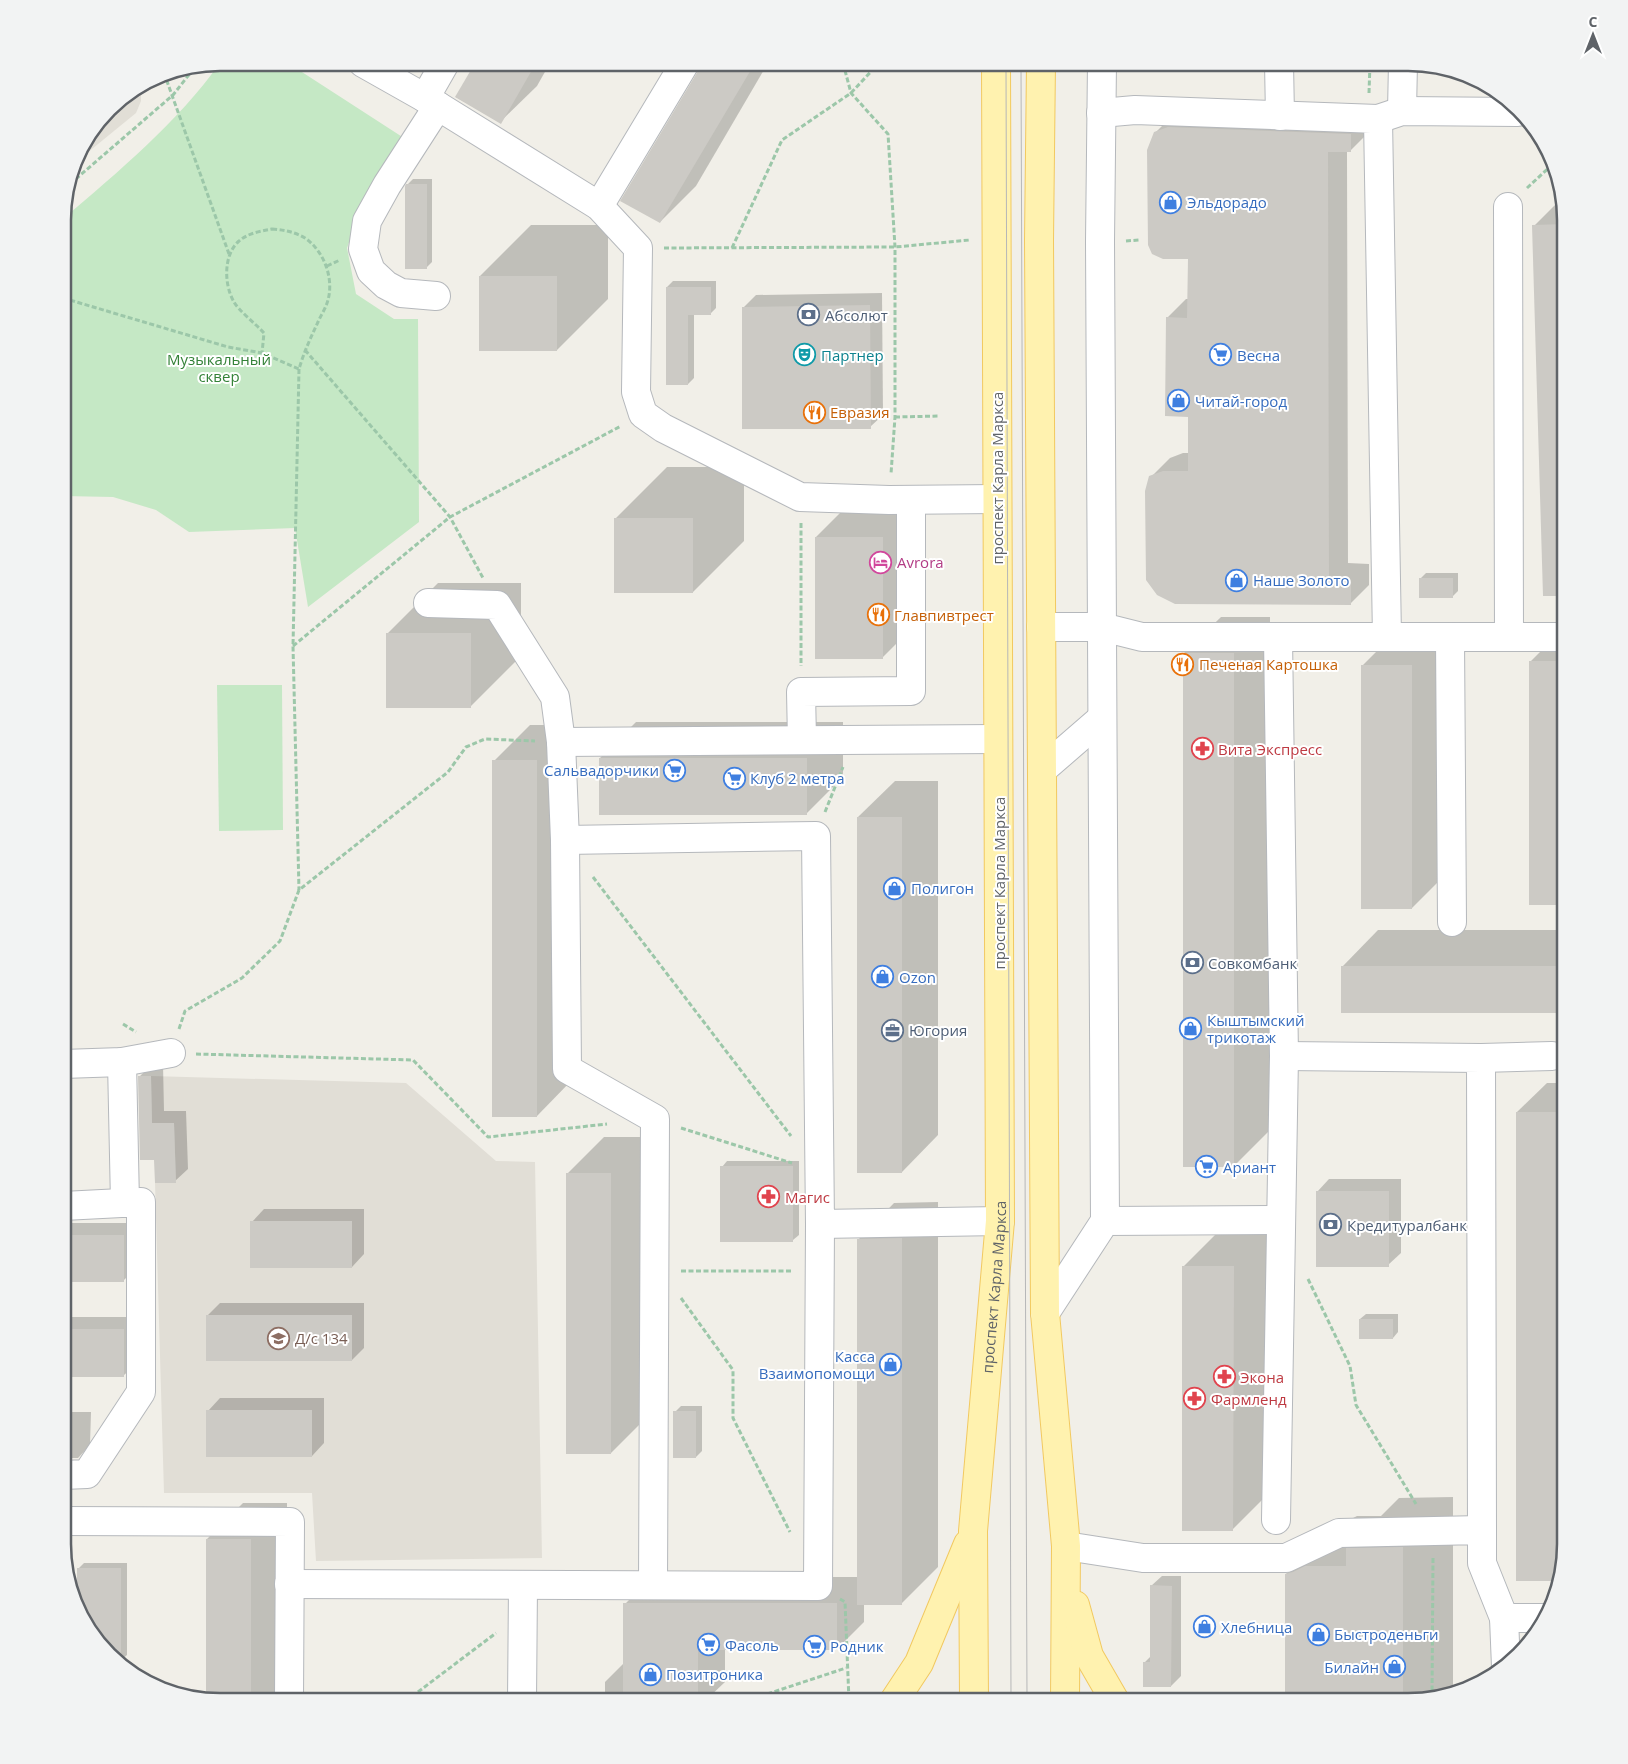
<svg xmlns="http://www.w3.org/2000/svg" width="1628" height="1764" viewBox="0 0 1628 1764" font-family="'Open Sans',sans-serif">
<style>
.education{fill:#e1ded6}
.green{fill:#c5e8c5}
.shadow{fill:#0003}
.building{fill:#cccac5}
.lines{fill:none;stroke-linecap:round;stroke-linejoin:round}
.minor-casing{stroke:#b5b8bc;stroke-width:30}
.major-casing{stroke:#f2c960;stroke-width:30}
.path{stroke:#9cc7a9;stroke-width:3;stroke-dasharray:5 2.5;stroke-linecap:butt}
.minor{stroke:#fff;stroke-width:28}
.major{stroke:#fff2af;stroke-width:28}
.tram{stroke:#b6b7b8;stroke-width:1}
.labels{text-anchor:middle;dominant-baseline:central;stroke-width:4;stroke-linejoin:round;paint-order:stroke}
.shop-label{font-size:15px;fill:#366cbe;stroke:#fff;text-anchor:start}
.service-label{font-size:15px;fill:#4e5e75;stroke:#fff;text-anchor:start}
.culture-label{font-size:15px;fill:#0d838f;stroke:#fff;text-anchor:start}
.park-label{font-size:15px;fill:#348238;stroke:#fff}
.food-label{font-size:15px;fill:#c56008;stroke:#fff;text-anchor:start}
.street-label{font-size:15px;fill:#5f6368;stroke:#fff}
.hotel-label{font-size:15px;fill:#b23c85;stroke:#fff;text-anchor:start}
.health-label{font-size:15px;fill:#be3a42;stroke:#fff;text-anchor:start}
.education-label{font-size:15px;fill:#785e54;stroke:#fff;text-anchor:start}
.rim{fill:none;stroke:#5f6368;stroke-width:2.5}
</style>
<rect width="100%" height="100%" fill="#f1efe8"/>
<g class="education">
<path d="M 141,86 L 141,101 L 136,113 L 76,162 L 79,150 L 116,102 Z"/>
<path d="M 151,1076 L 406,1083 L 496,1161 L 535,1162 L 542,1558 L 316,1561 L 312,1493 L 164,1493 L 155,1183 L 176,1182 L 174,1123 L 152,1123 Z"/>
</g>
<g class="green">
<path d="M 220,63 L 288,63 L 407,140 L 360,211 L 347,248 L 356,294 L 394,319 L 418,319 L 419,522 L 308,607 L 295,528 L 189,532 L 156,510 L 113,497 L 63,496 L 63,219 C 119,171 177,123 220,63 Z"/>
<path d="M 217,685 L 282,685 L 283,830 L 219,831 Z"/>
</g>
<g class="shadow">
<path d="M 476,63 L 550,63 L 537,86 L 500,122 L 456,97 Z"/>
<path d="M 702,63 L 768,63 L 696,186 L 660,222 Z"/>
<path d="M 1174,114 L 1369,132 L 1350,151 L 1347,151 L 1348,563 L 1369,564 L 1369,585 L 1350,604 L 1151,477 L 1170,458 L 1183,453 L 1189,453 L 1189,416 L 1167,318 L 1186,299 L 1189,299 L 1189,258 L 1155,133 Z"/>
<path d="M 413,179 L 432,179 L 432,262 L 426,268 L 407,185 Z"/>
<path d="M 1562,198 L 1565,220 L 1565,595 L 1534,226 Z"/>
<path d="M 531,225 L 608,225 L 608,299 L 557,350 L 480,276 Z"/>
<path d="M 673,281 L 716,281 L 716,308 L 710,314 L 694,314 L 694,378 L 688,384 L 667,287 Z"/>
<path d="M 882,293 L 883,415 L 870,427 L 743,308 L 756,295 Z"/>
<path d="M 667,467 L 744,467 L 744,541 L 693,592 L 616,518 Z"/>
<path d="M 841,512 L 907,512 L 907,633 L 882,658 L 816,537 Z"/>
<path d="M 1426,573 L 1458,573 L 1458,591 L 1452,597 L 1420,579 Z"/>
<path d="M 438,583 L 521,583 L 521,656 L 470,707 L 387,634 Z"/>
<path d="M 1221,617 L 1270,617 L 1270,1130 L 1234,1166 L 1184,653 Z"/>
<path d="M 1565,627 L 1565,904 L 1531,661 Z"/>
<path d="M 1399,629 L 1448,629 L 1448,872 L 1412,908 L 1362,666 Z"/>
<path d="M 636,722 L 843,722 L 843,777 L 806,814 L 600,758 Z"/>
<path d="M 530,725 L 573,725 L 573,1079 L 537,1116 L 494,761 Z"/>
<path d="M 895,781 L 938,781 L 938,1135 L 902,1172 L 858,817 Z"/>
<path d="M 1378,930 L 1565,930 L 1565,1010 L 1564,1012 L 1342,967 Z"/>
<path d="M 152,1064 L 163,1064 L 164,1111 L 186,1111 L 188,1169 L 175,1181 L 156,1159 L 139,1077 Z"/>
<path d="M 1547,1083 L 1565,1083 L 1565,1544 L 1517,1112 Z"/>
<path d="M 604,1137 L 647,1137 L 647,1417 L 611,1453 L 568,1173 Z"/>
<path d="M 727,1161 L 799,1161 L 799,1235 L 793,1240 L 722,1167 Z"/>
<path d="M 1329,1179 L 1401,1179 L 1401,1253 L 1388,1265 L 1317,1192 Z"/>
<path d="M 938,1202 L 938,1567 L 901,1604 L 864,1604 L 864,1622 L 837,1649 L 725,1649 L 725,1682 L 705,1701 L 605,1701 L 605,1682 L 625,1662 L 625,1604 L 652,1577 L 858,1577 L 858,1240 L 894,1203 Z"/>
<path d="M 264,1209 L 364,1209 L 364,1254 L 352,1267 L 252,1222 Z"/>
<path d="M 63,1223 L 136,1223 L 136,1268 L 123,1281 L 63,1281 Z"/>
<path d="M 1220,1230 L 1269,1230 L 1269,1493 L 1233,1529 L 1184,1266 Z"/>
<path d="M 220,1303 L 364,1303 L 364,1348 L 352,1360 L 208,1315 Z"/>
<path d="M 1366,1314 L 1398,1314 L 1398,1332 L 1393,1338 L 1360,1319 Z"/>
<path d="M 63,1317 L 136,1317 L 136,1364 L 123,1376 L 63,1376 Z"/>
<path d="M 220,1398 L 324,1398 L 324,1443 L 312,1456 L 208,1411 Z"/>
<path d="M 681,1406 L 702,1406 L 702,1451 L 696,1457 L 675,1412 Z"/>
<path d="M 63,1412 L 91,1412 L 90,1445 L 78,1458 L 63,1458 Z"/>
<path d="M 1453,1497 L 1453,1694 L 1408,1701 L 1286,1701 L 1286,1574 L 1337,1523 L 1345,1522 L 1357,1516 L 1381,1516 L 1399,1498 Z"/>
<path d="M 243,1503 L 287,1503 L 287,1701 L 220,1701 L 207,1699 L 207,1539 Z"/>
<path d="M 84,1563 L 127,1563 L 127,1655 L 120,1661 L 95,1640 L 78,1609 L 78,1569 Z"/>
<path d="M 1162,1576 L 1181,1576 L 1181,1676 L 1171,1686 L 1144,1663 L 1151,1656 L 1151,1586 Z"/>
</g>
<g class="building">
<path d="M 475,63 L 536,63 L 501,124 L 455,97 Z"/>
<path d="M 701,63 L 755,63 L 660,223 L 620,201 L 698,71 Z"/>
<path d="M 1168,127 L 1351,134 L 1351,152 L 1328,152 L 1329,582 L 1351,582 L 1351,605 L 1175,604 L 1157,595 L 1146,580 L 1145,491 L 1149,476 L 1163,471 L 1188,471 L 1188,417 L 1165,416 L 1166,317 L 1187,318 L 1188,259 L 1163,259 L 1152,254 L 1148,245 L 1147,150 L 1154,132 Z"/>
<path d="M 406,184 L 427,184 L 427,269 L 405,269 L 405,186 Z"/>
<path d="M 1566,224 L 1566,596 L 1543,596 L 1532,225 Z"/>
<rect x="479" y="276" width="78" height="75"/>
<path d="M 666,287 L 711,287 L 711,315 L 688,315 L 688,385 L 666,385 Z"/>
<path d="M 870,305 L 871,429 L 742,429 L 742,307 Z"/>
<rect x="614" y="518" width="79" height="75"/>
<rect x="815" y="537" width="68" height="122"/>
<rect x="1419" y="578" width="34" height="20"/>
<rect x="386" y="633" width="85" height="75"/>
<rect x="1183" y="653" width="51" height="514"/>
<rect x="1529" y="661" width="37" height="244"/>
<rect x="1361" y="665" width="51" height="244"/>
<rect x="599" y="758" width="208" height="57"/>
<rect x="492" y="760" width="45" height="357"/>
<rect x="857" y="817" width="45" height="356"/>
<rect x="1341" y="966" width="223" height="47"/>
<path d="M 138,1076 L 151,1076 L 152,1123 L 174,1123 L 176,1183 L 155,1183 L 154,1160 L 140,1160 Z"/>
<path d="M 1516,1112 L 1566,1112 L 1566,1544 L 1557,1581 L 1516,1581 Z"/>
<rect x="720" y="1166" width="73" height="76"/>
<rect x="566" y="1173" width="45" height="281"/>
<rect x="1316" y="1191" width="73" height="76"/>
<rect x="250" y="1221" width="102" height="47"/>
<rect x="63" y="1235" width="61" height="47"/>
<path d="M 902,1238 L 902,1605 L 857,1605 L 857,1239 Z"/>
<path d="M 1182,1266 L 1234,1266 L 1233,1531 L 1182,1531 Z"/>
<rect x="206" y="1315" width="146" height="46"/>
<rect x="1359" y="1319" width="34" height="20"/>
<rect x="63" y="1329" width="61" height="48"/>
<rect x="206" y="1410" width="106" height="47"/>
<rect x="673" y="1411" width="23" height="47"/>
<path d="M 206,1539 L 251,1539 L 251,1702 L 220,1702 L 206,1698 Z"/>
<path d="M 1403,1547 L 1403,1702 L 1285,1702 L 1285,1574 L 1293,1572 L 1305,1566 L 1346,1566 L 1346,1548 Z"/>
<path d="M 77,1568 L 121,1568 L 121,1661 L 95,1640 L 77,1607 Z"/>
<path d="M 1150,1585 L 1172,1586 L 1171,1687 L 1143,1687 L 1143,1662 L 1150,1662 Z"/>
<path d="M 623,1603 L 837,1603 L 837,1650 L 698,1650 L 698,1702 L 623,1702 Z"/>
</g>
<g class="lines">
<defs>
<g id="minor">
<path d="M 363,63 L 425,98 L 599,206 L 638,248 L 636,392 L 643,414 L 663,428 L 800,497 L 889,500 L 997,499"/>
<path d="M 1279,63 L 1280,116"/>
<path d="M 425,98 L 445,63"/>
<path d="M 1402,111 L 1403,63"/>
<path d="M 1101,113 L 1135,110 L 1378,119 L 1387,637"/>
<path d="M 1378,119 L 1402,111 L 1518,112"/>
<path d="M 599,206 L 685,63"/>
<path d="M 1508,207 L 1509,637"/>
<path d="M 436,296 L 401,293 L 386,285 L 371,271 L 363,249 L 367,221 L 387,185 L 438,106"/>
<path d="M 428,603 L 497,605 L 555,697 L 561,742 L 565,840 L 567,1069 L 655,1119 L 653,1585"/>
<path d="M 1041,627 L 1102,627 L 1142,637 L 1565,637"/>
<path d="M 1450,637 L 1452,922"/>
<path d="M 802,740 L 801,692 L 911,691 L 911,510 L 906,500"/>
<path d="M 561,742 L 998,739"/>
<path d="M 1042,770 L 1102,718"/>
<path d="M 565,840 L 816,836 L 820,1224 L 1000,1221"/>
<path d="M 1284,1056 L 1481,1058 L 1482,1530"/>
<path d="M 1481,1058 L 1552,1056"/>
<path d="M 122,1062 L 125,1203"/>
<path d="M 63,1064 L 122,1062 L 171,1053"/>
<path d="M 1105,1221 L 1280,1220"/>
<path d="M 1045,1313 L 1105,1221 L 1100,241 L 1102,63"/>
<path d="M 63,1475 L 87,1474 L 141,1392 L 141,1202 L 63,1206"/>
<path d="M 1276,1520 L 1284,1056 L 1278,637"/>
<path d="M 63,1521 L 290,1522 L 289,1701"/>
<path d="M 1066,1546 L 1143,1558 L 1286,1558 L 1339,1533 L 1482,1530 L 1482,1563 L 1504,1618 L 1506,1667"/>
<path d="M 289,1584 L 818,1586 L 820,1224"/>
<path d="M 1504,1618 L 1546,1618"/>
<path d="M 522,1701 L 523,1585"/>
</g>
<g id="major">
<path d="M 1041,63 L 1039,240 L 1045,1313 L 1066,1546 L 1065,1701"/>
<path d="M 1075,1605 L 1089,1656 L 1115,1701"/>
<path d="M 894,1701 L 919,1663 L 968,1544"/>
<path id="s1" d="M 974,1701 L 973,1531 L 1000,1221 L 996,63"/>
</g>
</defs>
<use href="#minor" class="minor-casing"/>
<use href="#major" class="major-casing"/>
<g class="path">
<path d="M 843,63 L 851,93 L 888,134 L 895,247 L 895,417 L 891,474"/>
<path d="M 164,73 L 229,254"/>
<path d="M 1369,93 L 1370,63"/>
<path d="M 70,184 L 173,95 L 195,67"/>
<path d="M 1527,188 L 1554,163"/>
<path d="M 272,229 C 284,230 295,232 305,238 C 324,251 334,278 328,300 C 326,308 321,315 318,322 C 311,337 304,352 299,369 L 262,353 L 264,333 C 257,325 238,310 234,302 C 224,285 223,255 239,241 C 248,233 261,231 272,229 Z"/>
<path d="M 1126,241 L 1139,240"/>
<path d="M 664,248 L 895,247 L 970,240"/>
<path d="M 732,248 L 782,140 L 851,93 L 879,63"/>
<path d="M 327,266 L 340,260"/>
<path d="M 63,298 L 228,347 L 262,353"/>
<path d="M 305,350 L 450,517 L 483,578"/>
<path d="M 299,369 L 293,646 L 299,890"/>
<path d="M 895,417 L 940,416"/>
<path d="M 801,523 L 801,666"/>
<path d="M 293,646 L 450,517 L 621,426"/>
<path d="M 825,812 L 843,767"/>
<path d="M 593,877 L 791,1136"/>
<path d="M 123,1024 L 136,1032"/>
<path d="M 179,1029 L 185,1011 L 242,978 L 280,941 L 299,890 L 448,772 L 466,747 L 485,739 L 535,741"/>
<path d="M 196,1054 L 413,1060 L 488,1137 L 607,1124"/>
<path d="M 681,1128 L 792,1163"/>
<path d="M 681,1271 L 792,1271"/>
<path d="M 1308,1279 L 1350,1366 L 1356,1405 L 1416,1504"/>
<path d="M 681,1298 L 733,1370 L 733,1418 L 790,1532"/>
<path d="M 840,1599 L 845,1602 L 849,1701"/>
<path d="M 1432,1698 L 1433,1558"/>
<path d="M 406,1701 L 496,1633"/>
<path d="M 746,1701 L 846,1668"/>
</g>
<use href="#minor" class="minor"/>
<use href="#major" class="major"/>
<g class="tram">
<path d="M 1006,63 L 1011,1701"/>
<path d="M 1021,63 L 1027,1701"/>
</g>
</g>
<defs>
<symbol id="shop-ring" viewBox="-11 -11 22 22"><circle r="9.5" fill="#fff" stroke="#3f7fe0" stroke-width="1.5"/><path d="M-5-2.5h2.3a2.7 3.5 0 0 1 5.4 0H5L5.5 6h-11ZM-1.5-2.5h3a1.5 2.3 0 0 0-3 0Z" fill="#3f7fe0"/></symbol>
<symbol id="bank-ring" viewBox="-11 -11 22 22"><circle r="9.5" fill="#fff" stroke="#5c6f8a" stroke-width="1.5"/><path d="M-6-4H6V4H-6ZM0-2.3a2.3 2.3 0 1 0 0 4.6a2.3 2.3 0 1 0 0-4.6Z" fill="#5c6f8a"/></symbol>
<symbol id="theatre-ring" viewBox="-11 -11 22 22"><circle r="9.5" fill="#fff" stroke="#0f9aa8" stroke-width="1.5"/><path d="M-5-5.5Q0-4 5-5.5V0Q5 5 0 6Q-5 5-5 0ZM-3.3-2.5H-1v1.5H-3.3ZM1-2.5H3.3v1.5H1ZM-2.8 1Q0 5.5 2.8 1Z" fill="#0f9aa8"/></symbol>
<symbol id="supermarket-ring" viewBox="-11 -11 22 22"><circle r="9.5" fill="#fff" stroke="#3f7fe0" stroke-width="1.5"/><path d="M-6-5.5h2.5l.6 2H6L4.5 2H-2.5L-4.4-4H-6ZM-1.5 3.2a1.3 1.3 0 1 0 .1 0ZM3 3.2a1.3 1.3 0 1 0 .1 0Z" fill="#3f7fe0"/></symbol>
<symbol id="restaurant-ring" viewBox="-11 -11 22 22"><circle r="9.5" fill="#fff" stroke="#e8710a" stroke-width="1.5"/><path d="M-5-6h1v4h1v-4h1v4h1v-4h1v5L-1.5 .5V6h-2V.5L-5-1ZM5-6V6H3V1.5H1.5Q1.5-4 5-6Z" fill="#e8710a"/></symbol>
<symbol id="hotel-ring" viewBox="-11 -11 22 22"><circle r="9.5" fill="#fff" stroke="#d1479c" stroke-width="1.5"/><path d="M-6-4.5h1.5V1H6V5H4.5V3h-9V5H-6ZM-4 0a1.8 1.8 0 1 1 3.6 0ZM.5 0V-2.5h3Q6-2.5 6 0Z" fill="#d1479c"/></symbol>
<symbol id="pharmacy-ring" viewBox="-11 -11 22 22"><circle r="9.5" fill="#fff" stroke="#e0444e" stroke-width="1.5"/><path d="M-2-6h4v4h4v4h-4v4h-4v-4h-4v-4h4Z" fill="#e0444e"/></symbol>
<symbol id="office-ring" viewBox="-11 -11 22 22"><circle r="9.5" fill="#fff" stroke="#5c6f8a" stroke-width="1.5"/><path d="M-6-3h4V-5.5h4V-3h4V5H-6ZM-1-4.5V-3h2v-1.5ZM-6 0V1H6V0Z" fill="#5c6f8a"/></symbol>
<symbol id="school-ring" viewBox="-11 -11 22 22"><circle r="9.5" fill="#fff" stroke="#8d6e63" stroke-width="1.5"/><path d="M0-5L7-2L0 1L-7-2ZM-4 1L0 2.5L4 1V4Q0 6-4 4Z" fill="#8d6e63"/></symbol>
</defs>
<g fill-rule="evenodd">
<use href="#shop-ring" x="1158" y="190" width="25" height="25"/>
<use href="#bank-ring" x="796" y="302" width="25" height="25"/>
<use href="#theatre-ring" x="792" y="342" width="25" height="25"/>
<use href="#supermarket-ring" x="1208" y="342" width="25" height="25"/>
<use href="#shop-ring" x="1166" y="388" width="25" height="25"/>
<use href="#restaurant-ring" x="802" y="400" width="25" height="25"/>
<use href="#hotel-ring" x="868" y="550" width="25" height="25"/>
<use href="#shop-ring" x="1224" y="568" width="25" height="25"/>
<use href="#restaurant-ring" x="866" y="602" width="25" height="25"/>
<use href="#restaurant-ring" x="1170" y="652" width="25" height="25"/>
<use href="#pharmacy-ring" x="1190" y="736" width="25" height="25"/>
<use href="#supermarket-ring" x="662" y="758" width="25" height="25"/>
<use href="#supermarket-ring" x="722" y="766" width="25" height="25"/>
<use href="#shop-ring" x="882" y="876" width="25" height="25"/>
<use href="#bank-ring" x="1180" y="950" width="25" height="25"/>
<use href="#shop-ring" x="870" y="964" width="25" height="25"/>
<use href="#shop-ring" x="1178" y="1016" width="25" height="25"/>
<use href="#office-ring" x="880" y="1018" width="25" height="25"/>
<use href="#supermarket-ring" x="1194" y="1154" width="25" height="25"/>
<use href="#pharmacy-ring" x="756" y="1184" width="25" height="25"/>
<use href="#bank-ring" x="1318" y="1212" width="25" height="25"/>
<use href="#school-ring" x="266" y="1326" width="25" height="25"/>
<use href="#shop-ring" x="878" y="1352" width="25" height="25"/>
<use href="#pharmacy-ring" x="1212" y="1364" width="25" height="25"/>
<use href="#pharmacy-ring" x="1182" y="1386" width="25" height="25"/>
<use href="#shop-ring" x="1192" y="1614" width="25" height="25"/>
<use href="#shop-ring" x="1306" y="1622" width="25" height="25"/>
<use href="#supermarket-ring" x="696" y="1632" width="25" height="25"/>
<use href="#supermarket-ring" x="802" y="1634" width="25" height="25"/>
<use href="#shop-ring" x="1382" y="1654" width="25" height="25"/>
<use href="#shop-ring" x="638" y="1662" width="25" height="25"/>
</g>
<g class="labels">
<g class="shop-label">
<text x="1187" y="202">Эльдорадо</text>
<text x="1237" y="355">Весна</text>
<text x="1195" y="401">Читай-город</text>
<text x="1253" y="580">Наше Золото</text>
<text x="659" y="770" text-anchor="end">Сальвадорчики</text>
<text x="750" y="778">Клуб 2 метра</text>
<text x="911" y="888">Полигон</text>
<text x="899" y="977">Ozon</text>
<text x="1207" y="1020">Кыштымский<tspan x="1207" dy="17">трикотаж</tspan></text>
<text x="1223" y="1167">Ариант</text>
<text x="875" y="1356" text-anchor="end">Касса<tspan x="875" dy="17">Взаимопомощи</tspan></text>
<text x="1221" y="1627">Хлебница</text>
<text x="1334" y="1634">Быстроденьги</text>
<text x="725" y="1645">Фасоль</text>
<text x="830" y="1646">Родник</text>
<text x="1379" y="1667" text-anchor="end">Билайн</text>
<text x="666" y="1674">Позитроника</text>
</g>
<g class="service-label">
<text x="825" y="315">Абсолют</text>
<text x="1208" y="963">Совкомбанк</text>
<text x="909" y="1030">Югория</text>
<text x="1347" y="1225">Кредитуралбанк</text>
</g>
<g class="culture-label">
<text x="821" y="355">Партнер</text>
</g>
<g class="park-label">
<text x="219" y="359">Музыкальный<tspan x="219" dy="17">сквер</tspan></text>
</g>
<g class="food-label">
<text x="830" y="412">Евразия</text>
<text x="894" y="615">Главпивтрест</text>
<text x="1199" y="664">Печеная Картошка</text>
</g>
<g class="street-label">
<text transform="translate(997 478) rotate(-90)">проспект Карла Маркса</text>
<text transform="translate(999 883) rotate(-90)">проспект Карла Маркса</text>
<text stroke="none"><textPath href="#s1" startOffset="415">проспект Карла Маркса</textPath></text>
</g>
<g class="hotel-label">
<text x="897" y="562">Avrora</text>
</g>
<g class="health-label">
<text x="1218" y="749">Вита Экспресс</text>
<text x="785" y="1197">Магис</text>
<text x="1240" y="1377">Экона</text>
<text x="1211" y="1399">Фармленд</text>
</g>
<g class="education-label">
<text x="295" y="1338">Д/с 134</text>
</g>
</g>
<path d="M0 0H1628V1764H0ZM220 71H1408A149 149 0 0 1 1557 220V1544A149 149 0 0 1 1408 1693H220A149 149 0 0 1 71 1544V220A149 149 0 0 1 220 71Z" fill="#f2f3f3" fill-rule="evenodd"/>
<path class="rim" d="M220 71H1408A149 149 0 0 1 1557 220V1544A149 149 0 0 1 1408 1693H220A149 149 0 0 1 71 1544V220A149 149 0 0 1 220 71Z"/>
<g transform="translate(1593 35)" stroke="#ffffff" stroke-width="4" paint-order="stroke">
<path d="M0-4L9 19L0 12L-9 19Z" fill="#5f6368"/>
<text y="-8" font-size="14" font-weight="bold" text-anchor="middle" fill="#5f6368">С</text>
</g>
</svg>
